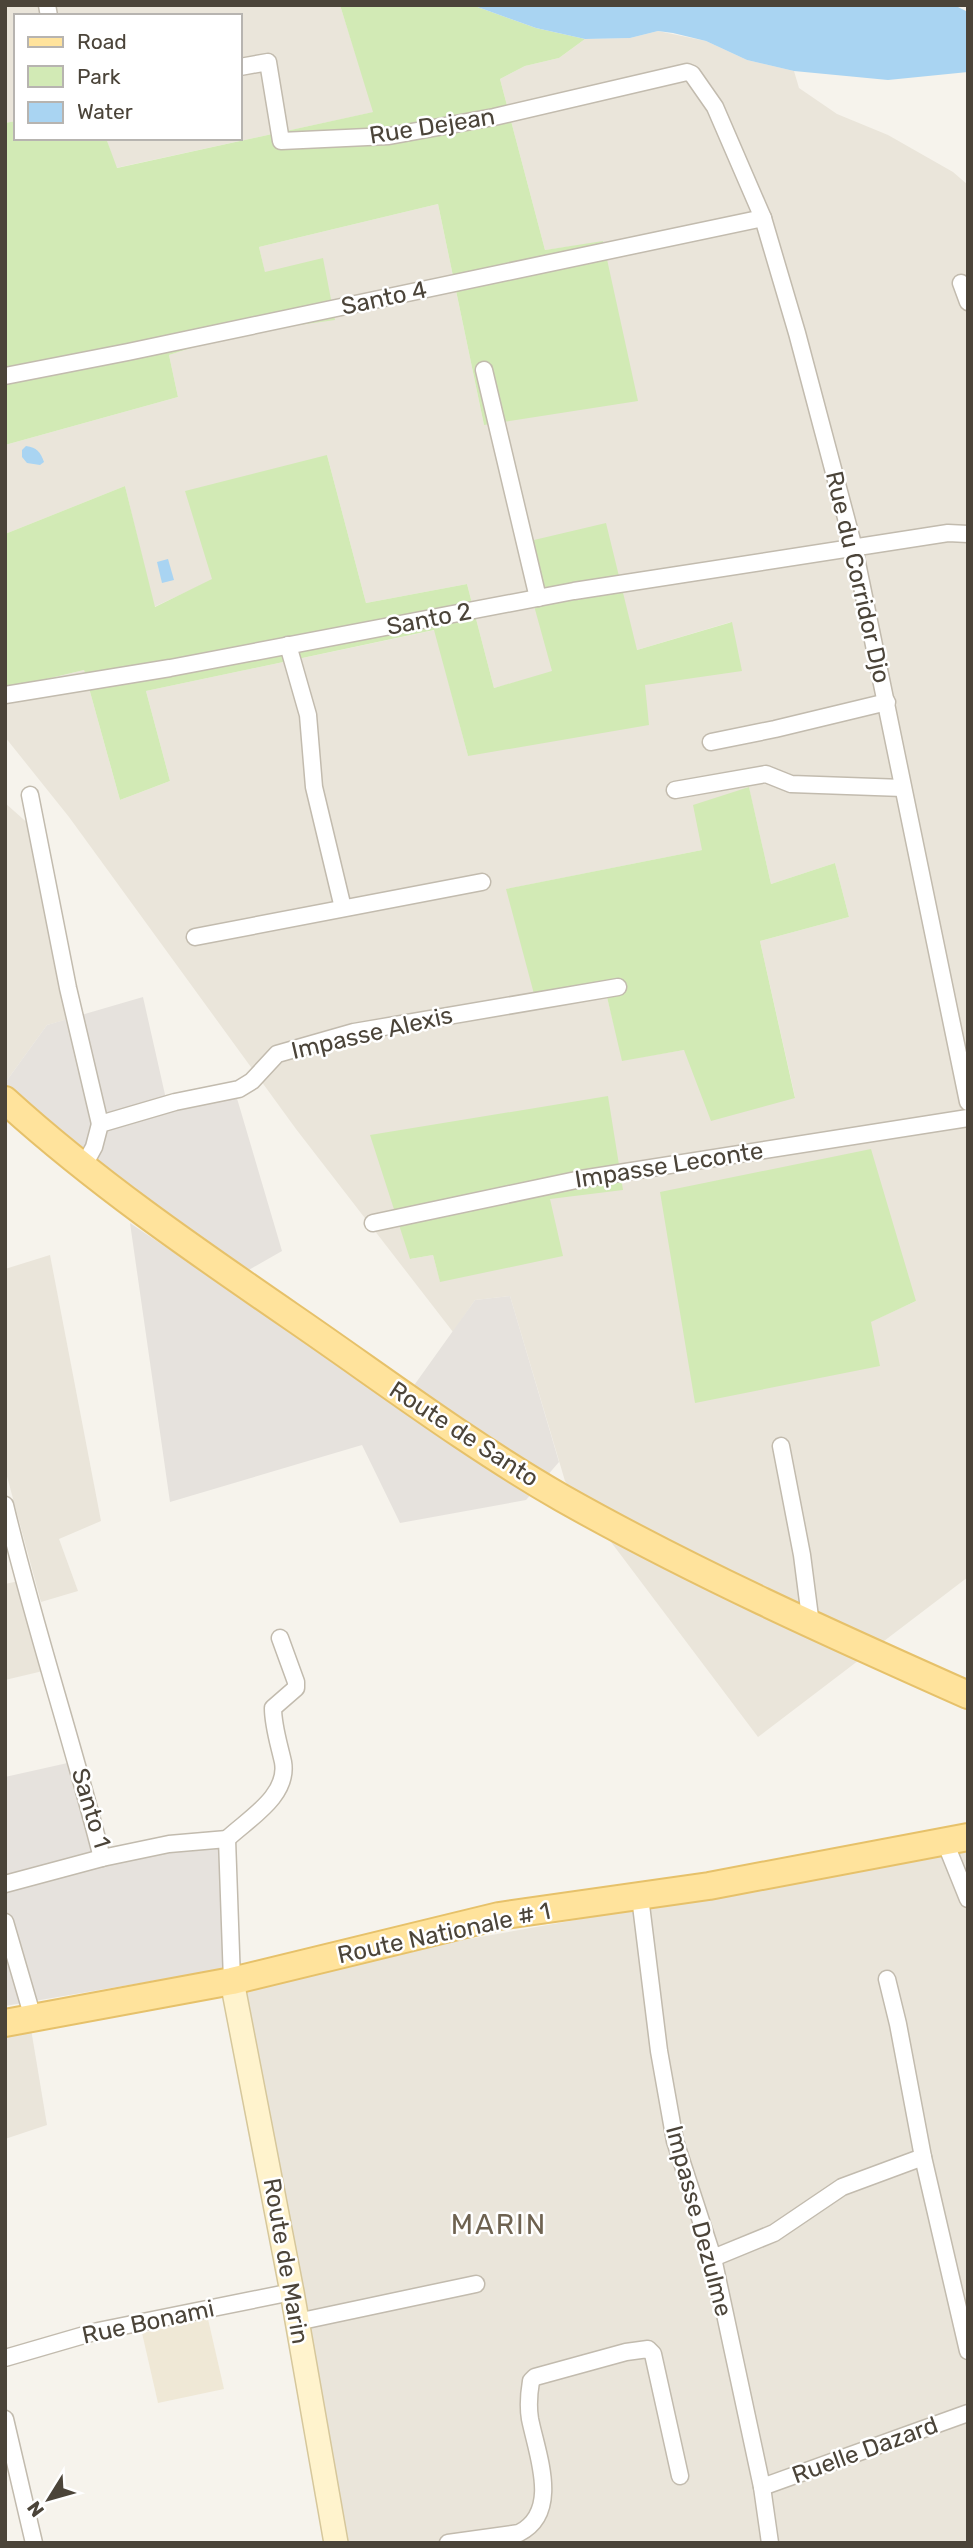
<svg xmlns="http://www.w3.org/2000/svg" width="973" height="2548" viewBox="0 0 973 2548" font-family="Rubik,sans-serif">
<style>
.residential{fill:#eae5da;fill-rule:evenodd}
.industrial{fill:#e6e2dd}
.education{fill:#efe8d6}
.green{fill:#d2eab5}
.water{fill:#a9d4f2}
.lines{fill:none;stroke-linecap:round;stroke-linejoin:round}
.minor-casing{stroke:#c2bbae;stroke-width:19}
.secondary-casing{stroke:#d6c79b;stroke-width:26}
.primary-casing{stroke:#e6c16a;stroke-width:30}
.minor{stroke:#fff;stroke-width:16}
.secondary{stroke:#fff3cd;stroke-width:23}
.primary{stroke:#ffe39c;stroke-width:26}
.labels{text-anchor:middle;dominant-baseline:central;stroke-width:5;stroke-linejoin:round;paint-order:stroke}
.street-label{font-size:24px;fill:#4b4439;stroke:#fff}
.quarter-label{font-size:28px;letter-spacing:2px;fill:#6e6250;stroke:#fff}
</style>
<rect width="100%" height="100%" fill="#f6f3ec"/>
<g class="residential">
<path d="M 5,5 L 340,5 L 374,112 L 116,168 L 106,138 L 240,138 L 240,16 L 16,16 L 16,121 L 5,123 Z"/>
<path d="M 658,31 L 706,41 L 747,60 L 794,71 L 799,88 L 837,114 L 888,135 L 953,172 L 968,185 L 968,1577 L 758,1737 L 565,1481 L 510,1296 L 475,1300 L 453,1332 L 296,1129 L 69,817 L 5,737 L 5,689 L 84,670 L 120,800 L 170,781 L 146,691 L 435,630 L 468,756 L 645,685 L 731,622 L 637,650 L 494,688 L 467,584 L 366,603 L 327,455 L 212,580 L 154,607 L 125,486 L 5,534 L 5,445 L 178,397 L 169,355 L 235,334 L 265,273 L 259,247 L 438,204 L 484,425 L 603,242 L 545,250 L 500,79 L 525,66 L 559,58 L 585,39 L 630,38 ZM 749,788 L 771,884 L 835,863 L 849,917 L 760,941 L 795,1097 L 684,1050 L 623,1060 L 607,997 L 507,889 L 702,850 ZM 608,1096 L 550,1199 L 440,1281 L 433,1255 L 410,1259 ZM 660,1192 L 916,1301 L 870,1322 L 879,1366 Z"/>
<path d="M 5,803 L 32,827 L 72,1018 L 47,1025 L 5,1083 Z"/>
<path d="M 50,1255 L 101,1521 L 59,1539 L 78,1591 L 41,1602 L 5,1469 L 5,1269 Z"/>
<path d="M 19,1581 L 43,1671 L 5,1680 L 5,1584 Z"/>
<path d="M 968,1850 L 968,2543 L 345,2543 L 239,1980 Z"/>
<path d="M 31,2029 L 47,2125 L 5,2139 L 5,2033 Z"/>
</g>
<g class="industrial">
<path d="M 143,997 L 166,1099 L 236,1095 L 282,1251 L 247,1271 L 82,1151 L 5,1087 L 5,1083 L 47,1025 Z"/>
<path d="M 130,1223 L 400,1405 L 475,1300 L 510,1296 L 559,1462 L 526,1500 L 400,1523 L 362,1445 L 170,1502 Z"/>
<path d="M 72,1762 L 100,1860 L 225,1840 L 223,1969 L 5,2006 L 5,1777 Z"/>
</g>
<path class="education" d="M 208,2319 L 224,2389 L 158,2403 L 142,2333 Z"/>
<g class="green">
<path d="M 340,5 L 472,5 L 536,28 L 585,39 L 559,58 L 525,66 L 500,79 L 545,250 L 603,241 L 638,401 L 484,425 L 438,204 L 259,247 L 265,272 L 323,258 L 335,320 L 235,334 L 169,355 L 178,397 L 5,445 L 5,123 L 16,121 L 16,138 L 106,138 L 117,168 L 373,112 Z"/>
<path d="M 327,455 L 366,603 L 467,584 L 494,688 L 552,671 L 517,544 L 606,523 L 637,650 L 732,622 L 742,671 L 645,685 L 649,725 L 468,756 L 434,630 L 146,691 L 170,781 L 120,800 L 84,670 L 5,689 L 5,534 L 125,486 L 155,607 L 212,579 L 185,491 Z"/>
<path d="M 749,787 L 771,884 L 835,863 L 849,917 L 760,941 L 795,1098 L 711,1121 L 684,1050 L 622,1061 L 607,997 L 538,1009 L 506,889 L 702,850 L 693,805 Z"/>
<path d="M 608,1096 L 623,1190 L 550,1199 L 563,1256 L 440,1282 L 433,1255 L 410,1259 L 370,1135 Z"/>
<path d="M 871,1149 L 916,1301 L 871,1322 L 880,1366 L 695,1403 L 660,1192 Z"/>
</g>
<g class="water">
<path d="M 472,5 L 954,5 L 968,12 L 968,72 L 888,80 L 794,71 L 747,60 L 706,41 L 673,33 L 658,31 L 630,38 L 585,39 L 536,28 Z"/>
<path d="M 26,446 C 37,448 40,451 44,462 L 40,465 L 27,463 L 22,457 L 22,450 Z"/>
<path d="M 168,559 L 174,580 L 162,583 L 157,562 Z"/>
</g>
<g class="lines">
<defs>
<g id="minor">
<path d="M 47,5 L 49,16"/>
<path d="M 240,67 L 268,62 L 281,141 L 389,136 L 494,117 L 687,72 L 692,74 L 715,107 L 763,218 L 797,333 L 854,548 L 968,1102"/>
<path d="M 961,283 L 968,302"/>
<path d="M 484,370 L 538,598"/>
<path d="M 5,376 L 128,352 L 763,218"/>
<path d="M 288,645 L 308,715 L 314,787 L 343,908"/>
<path d="M 5,695 L 170,668 L 574,591 L 948,533 L 968,534"/>
<path d="M 711,742 L 775,729 L 887,702"/>
<path d="M 675,790 L 766,774 L 791,784 L 903,788"/>
<path d="M 30,795 L 68,988 L 100,1124"/>
<path d="M 195,937 L 482,882"/>
<path d="M 83,1167 L 94,1147 L 100,1124 L 175,1102 L 239,1089 L 252,1081 L 277,1054 L 354,1032 L 618,987"/>
<path d="M 373,1223 L 581,1179 L 968,1118"/>
<path d="M 781,1446 L 802,1555 L 811,1625"/>
<path d="M 5,1505 C 33,1623 72,1739 102,1858 L 169,1844 L 227,1839 L 232,1981"/>
<path d="M 227,1839 C 248,1819 289,1796 283,1762 C 279,1744 273,1726 273,1708 L 296,1688 L 296,1682 L 280,1638"/>
<path d="M 945,1842 L 968,1899"/>
<path d="M 5,1884 L 102,1858"/>
<path d="M 640,1897 L 659,2051 L 675,2141 L 713,2258 L 762,2487 L 770,2543"/>
<path d="M 5,1922 L 33,2018"/>
<path d="M 887,1979 L 898,2024 L 923,2157 L 968,2351"/>
<path d="M 713,2258 L 774,2233 L 842,2187 L 923,2157"/>
<path d="M 297,2322 L 476,2284"/>
<path d="M 5,2358 L 98,2331 L 292,2292"/>
<path d="M 5,2419 L 34,2543"/>
<path d="M 762,2487 L 968,2413"/>
<path d="M 448,2543 L 519,2533 C 561,2512 537,2454 530,2419 C 528,2407 529,2393 531,2381 L 535,2377 L 626,2352 L 648,2349 L 653,2354 L 680,2476"/>
</g>
<path id="secondary" d="M 232,1981 L 292,2292 L 336,2543"/>
<g id="primary">
<path d="M 5,1100 C 94,1181 193,1249 292,1317 C 381,1378 468,1444 562,1498 C 693,1572 831,1634 968,1695"/>
<path d="M 5,2023 L 232,1981 L 499,1916 L 709,1886 L 968,1837"/>
</g>
</defs>
<use href="#minor" class="minor-casing"/>
<use href="#secondary" class="secondary-casing"/>
<use href="#primary" class="primary-casing"/>
<use href="#minor" class="minor"/>
<use href="#secondary" class="secondary"/>
<use href="#primary" class="primary"/>
</g>
<g class="labels">
<g class="street-label">
<text transform="translate(432 126) rotate(-9)">Rue Dejean</text>
<text transform="translate(384 298) rotate(-12)">Santo 4</text>
<text transform="translate(858 577) rotate(77)">Rue du Corridor Djo</text>
<text transform="translate(429 619) rotate(-11)">Santo 2</text>
<text transform="translate(372 1033) rotate(-13)">Impasse Alexis</text>
<text transform="translate(669 1165) rotate(-9)">Impasse Leconte</text>
<text transform="translate(464 1434) rotate(33)">Route de Santo</text>
<text transform="translate(91 1808) rotate(73)">Santo 1</text>
<text transform="translate(444 1933) rotate(-12)">Route Nationale # 1</text>
<text transform="translate(699 2221) rotate(75)">Impasse Dezulme</text>
<text transform="translate(286 2261) rotate(80)">Route de Marin</text>
<text transform="translate(148 2322) rotate(-12)">Rue Bonami</text>
<text transform="translate(865 2450) rotate(-20)">Ruelle Dazard</text>
</g>
<g class="quarter-label">
<text x="499" y="2224">MARIN</text>
</g>
</g>
<rect width="973" height="2548" fill="none" stroke="#4b4439" stroke-width="14"/>
<rect x="14" y="14" width="228" height="126" fill="#ffffff" stroke="#b7b4b0" stroke-width="2"/>
<rect x="28" y="37" width="35" height="10" fill="#ffe39c" stroke="#b7b4b0" stroke-width="2"/>
<text x="77" y="49" font-size="21" fill="#4b4439">Road</text>
<rect x="28" y="66" width="35" height="21" fill="#d2eab5" stroke="#b7b4b0" stroke-width="2"/>
<text x="77" y="84" font-size="21" fill="#4b4439">Park</text>
<rect x="28" y="102" width="35" height="21" fill="#a9d4f2" stroke="#b7b4b0" stroke-width="2"/>
<text x="77" y="119" font-size="21" fill="#4b4439">Water</text>
<g transform="translate(49 2499) rotate(233)" stroke="#ffffff" stroke-width="5" paint-order="stroke">
<path d="M0-5L12 26L0 18L-12 26Z" fill="#4b4439"/>
<text y="-10" font-size="19" font-weight="bold" text-anchor="middle" fill="#4b4439">N</text>
</g>
</svg>
